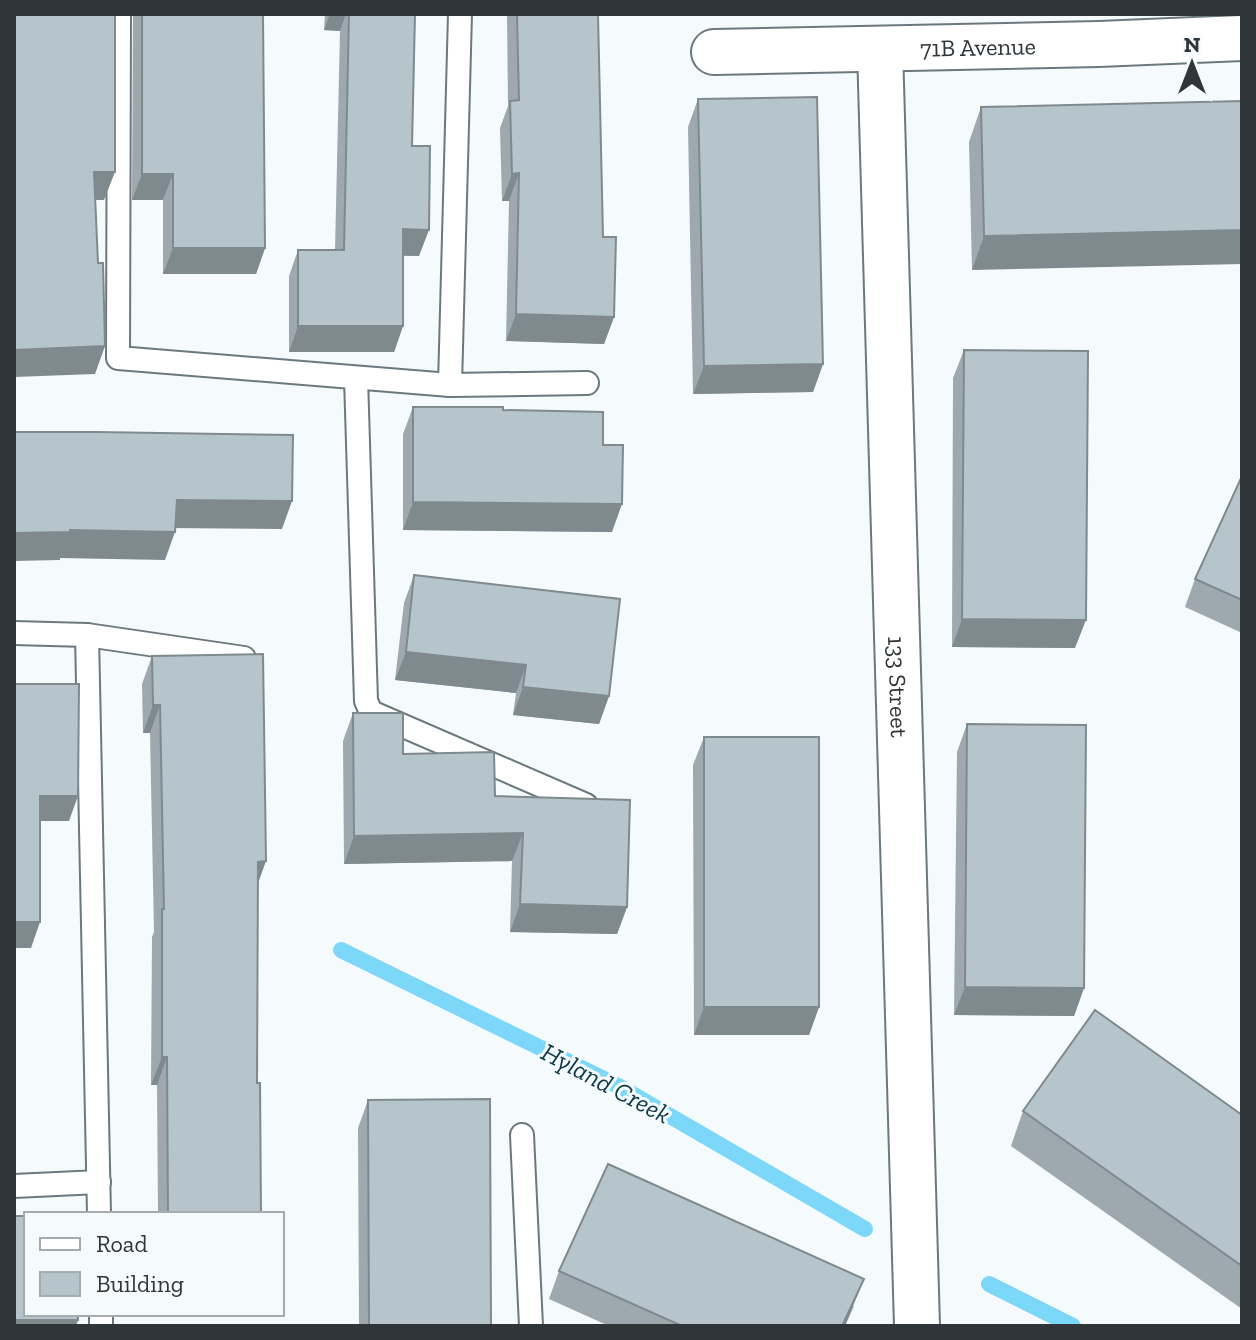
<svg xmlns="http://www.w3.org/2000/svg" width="1256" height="1340" viewBox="0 0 1256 1340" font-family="'Zilla Slab',serif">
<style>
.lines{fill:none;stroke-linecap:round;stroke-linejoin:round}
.stream{stroke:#7dd7f8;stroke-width:16}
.lane-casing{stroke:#6b797f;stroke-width:26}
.street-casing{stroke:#6b797f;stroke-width:48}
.lane{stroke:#fff;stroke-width:22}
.street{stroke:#fff;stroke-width:44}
.wall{fill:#9da9af}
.shaded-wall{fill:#7f8a8e}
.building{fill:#b6c5cb;stroke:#7f8a8e;stroke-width:2}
.labels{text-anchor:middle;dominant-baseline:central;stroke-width:6;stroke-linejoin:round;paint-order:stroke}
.street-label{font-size:24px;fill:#2f3538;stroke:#f5fbfd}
.water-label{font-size:26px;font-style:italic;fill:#0f3947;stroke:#f5fbfd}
</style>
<rect width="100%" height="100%" fill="#f5fbfd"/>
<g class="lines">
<g class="stream">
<path d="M 341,950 L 620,1087 L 865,1229"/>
<path d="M 989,1284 L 1073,1326"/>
</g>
<defs>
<g id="lane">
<path d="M 119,14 L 118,358 L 450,385 L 587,383"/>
<path d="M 356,378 L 366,701 L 371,712 L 586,805"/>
<path d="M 450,385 L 460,14"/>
<path d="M 14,633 L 87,635 L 244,658"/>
<path d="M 87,635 L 99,1214"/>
<path d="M 522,1135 L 531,1326"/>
<path d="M 14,1186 L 99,1182"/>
<path d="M 101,1314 L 101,1326"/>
</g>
<g id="street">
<path id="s1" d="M 880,49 L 917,1326"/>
<path id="s2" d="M 714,52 L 1099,44 L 1242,38"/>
</g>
</defs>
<use href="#lane" class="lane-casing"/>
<use href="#street" class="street-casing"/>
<use href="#lane" class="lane"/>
<use href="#street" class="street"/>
</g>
<g class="wall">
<path d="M 133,14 L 263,14 L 265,248 L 256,274 L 163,274 L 163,200 L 132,200 Z"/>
<path d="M 325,14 L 415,14 L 412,146 L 419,256 L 403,256 L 403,326 L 394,352 L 289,352 L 289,276 L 298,250 L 335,250 L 340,31 L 324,30 Z"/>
<path d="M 507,14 L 598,14 L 603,237 L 614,317 L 604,344 L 506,341 L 509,201 L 502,201 L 500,128 L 508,106 Z"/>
<path d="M 698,99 L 823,364 L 813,392 L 693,394 L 688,127 Z"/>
<path d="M 1242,101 L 972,270 L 969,142 L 981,107 Z"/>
<path d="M 964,350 L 1075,648 L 952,647 L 953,378 Z"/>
<path d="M 413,407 L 503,410 L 603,445 L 612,532 L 403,530 L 403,434 Z"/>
<path d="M 1242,476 L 1242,633 L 1185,607 L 1195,579 Z"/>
<path d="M 414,575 L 609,696 L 599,724 L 513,715 L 516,693 L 395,680 L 404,603 Z"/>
<path d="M 152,656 L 258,885 L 257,1083 L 261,1214 L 158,1214 L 157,1085 L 151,1085 L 152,937 L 154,932 L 150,733 L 143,733 L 142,684 Z"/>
<path d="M 353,713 L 403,754 L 495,796 L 627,907 L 617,934 L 510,932 L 512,861 L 344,864 L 343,741 Z"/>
<path d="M 967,724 L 1084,988 L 1074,1016 L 954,1015 L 957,752 Z"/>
<path d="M 704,737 L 819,1007 L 809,1035 L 694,1035 L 693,765 Z"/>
<path d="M 368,1100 L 491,1326 L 359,1326 L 358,1128 Z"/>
<path d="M 1023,1111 L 1242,1115 L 1242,1309 L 1011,1146 Z"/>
<path d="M 559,1271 L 854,1306 L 845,1326 L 609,1326 L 549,1299 Z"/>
</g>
<g class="shaded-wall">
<path d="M 330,14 L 346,14 L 340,31 L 324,30 Z"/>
<path d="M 94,172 L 115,172 L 104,200 L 84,200 Z"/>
<path d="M 519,173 L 509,201 L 502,201 L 512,174 Z"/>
<path d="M 142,174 L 173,174 L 163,200 L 132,200 Z"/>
<path d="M 403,229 L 429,230 L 419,256 L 394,255 Z"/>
<path d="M 1242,230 L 1242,264 L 972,270 L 984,236 Z"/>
<path d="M 173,248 L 265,248 L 256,274 L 163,274 Z"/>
<path d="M 516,314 L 614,317 L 604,344 L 506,341 Z"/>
<path d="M 298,326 L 403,326 L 394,352 L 289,352 Z"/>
<path d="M 105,346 L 95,374 L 14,377 L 14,350 Z"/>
<path d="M 823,364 L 813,392 L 693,394 L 704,366 Z"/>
<path d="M 177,500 L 292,501 L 282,529 L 167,528 Z"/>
<path d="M 413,502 L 622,504 L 612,532 L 403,530 Z"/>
<path d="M 70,530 L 175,532 L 165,560 L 60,558 L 60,560 L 14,561 L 14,533 Z"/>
<path d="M 962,619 L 1086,620 L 1075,648 L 952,647 Z"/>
<path d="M 406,652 L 526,665 L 516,693 L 395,680 Z"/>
<path d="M 523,687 L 609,696 L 599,724 L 513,715 Z"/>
<path d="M 153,705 L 160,705 L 150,733 L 143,733 Z"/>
<path d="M 40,796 L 78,796 L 69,821 L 31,821 Z"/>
<path d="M 523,833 L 512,861 L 344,864 L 354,836 Z"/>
<path d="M 266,861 L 256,889 L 258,862 Z"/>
<path d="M 520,904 L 627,907 L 617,934 L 510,932 Z"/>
<path d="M 14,922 L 40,922 L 31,948 L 14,948 Z"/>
<path d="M 965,987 L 1084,988 L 1074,1016 L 954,1015 Z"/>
<path d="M 704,1007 L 819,1007 L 809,1035 L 694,1035 Z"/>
<path d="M 162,1057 L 167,1057 L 157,1085 L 151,1085 Z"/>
<path d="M 864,1279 L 845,1326 L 842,1326 Z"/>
<path d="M 14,1320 L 78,1320 L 76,1326 L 14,1326 Z"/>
</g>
<g class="building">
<path d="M 14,14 L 115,14 L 115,172 L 94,172 L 98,263 L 103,263 L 105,346 L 14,350 Z"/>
<path d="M 142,14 L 263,14 L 265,248 L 173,248 L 173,174 L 142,174 Z"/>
<path d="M 349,14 L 415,14 L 412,146 L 430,146 L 429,230 L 403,229 L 403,326 L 298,326 L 298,250 L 344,250 Z"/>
<path d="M 517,14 L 598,14 L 603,237 L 616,237 L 614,317 L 516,314 L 519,173 L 512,174 L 510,101 L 519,100 Z"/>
<path d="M 817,97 L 823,364 L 704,366 L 698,99 Z"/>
<path d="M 1242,101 L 1242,230 L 984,236 L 981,107 Z"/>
<path d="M 964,350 L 1088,351 L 1086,620 L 962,619 Z"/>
<path d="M 413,407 L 503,407 L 503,410 L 603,412 L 603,445 L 623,445 L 622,504 L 413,502 Z"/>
<path d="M 14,432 L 96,432 L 293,435 L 292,501 L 177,500 L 175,532 L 70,530 L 70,532 L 14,533 Z"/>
<path d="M 1242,476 L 1242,600 L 1195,579 Z"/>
<path d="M 414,575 L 620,599 L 609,696 L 523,687 L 526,665 L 406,652 Z"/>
<path d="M 263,654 L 266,861 L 258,862 L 257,1083 L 260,1083 L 261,1214 L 168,1214 L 167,1057 L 162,1057 L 162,909 L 164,909 L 160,705 L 153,705 L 152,656 Z"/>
<path d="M 14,684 L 79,684 L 78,796 L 40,796 L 40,922 L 14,922 Z"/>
<path d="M 353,713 L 403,713 L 403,754 L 494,752 L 495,796 L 630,800 L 627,907 L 520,904 L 523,833 L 354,836 Z"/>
<path d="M 967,724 L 1086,725 L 1084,988 L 965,987 Z"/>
<rect x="704" y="737" width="115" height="270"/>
<path d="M 1095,1010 L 1242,1115 L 1242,1266 L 1023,1111 Z"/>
<path d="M 490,1099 L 491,1326 L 369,1326 L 368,1100 Z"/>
<path d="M 608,1164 L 864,1279 L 842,1326 L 682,1326 L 559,1271 Z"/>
<path d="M 14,1216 L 26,1216 L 26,1314 L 78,1314 L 78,1320 L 14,1320 Z"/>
</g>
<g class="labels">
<g class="street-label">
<text stroke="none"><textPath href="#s2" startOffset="264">71B Avenue</textPath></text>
<text stroke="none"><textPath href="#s1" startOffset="638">133 Street</textPath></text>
</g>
<g class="water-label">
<text transform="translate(606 1083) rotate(28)">Hyland Creek</text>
</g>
</g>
<rect width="1256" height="1340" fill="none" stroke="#2f3538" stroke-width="32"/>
<rect x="24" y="1212" width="260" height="104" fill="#f5fbfd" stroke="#a6acae" stroke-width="2"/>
<rect x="40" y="1238" width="40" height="12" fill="#ffffff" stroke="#a6acae" stroke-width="2"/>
<text x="96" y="1252" font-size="24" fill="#2f3538">Road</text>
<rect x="40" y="1272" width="40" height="24" fill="#b6c5cb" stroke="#a6acae" stroke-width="2"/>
<text x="96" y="1292" font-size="24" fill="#2f3538">Building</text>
<g transform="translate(1192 64)" stroke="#f5fbfd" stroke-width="6" paint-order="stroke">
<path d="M0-6L14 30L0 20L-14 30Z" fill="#2f3538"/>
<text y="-12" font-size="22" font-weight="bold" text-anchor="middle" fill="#2f3538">N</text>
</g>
</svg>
